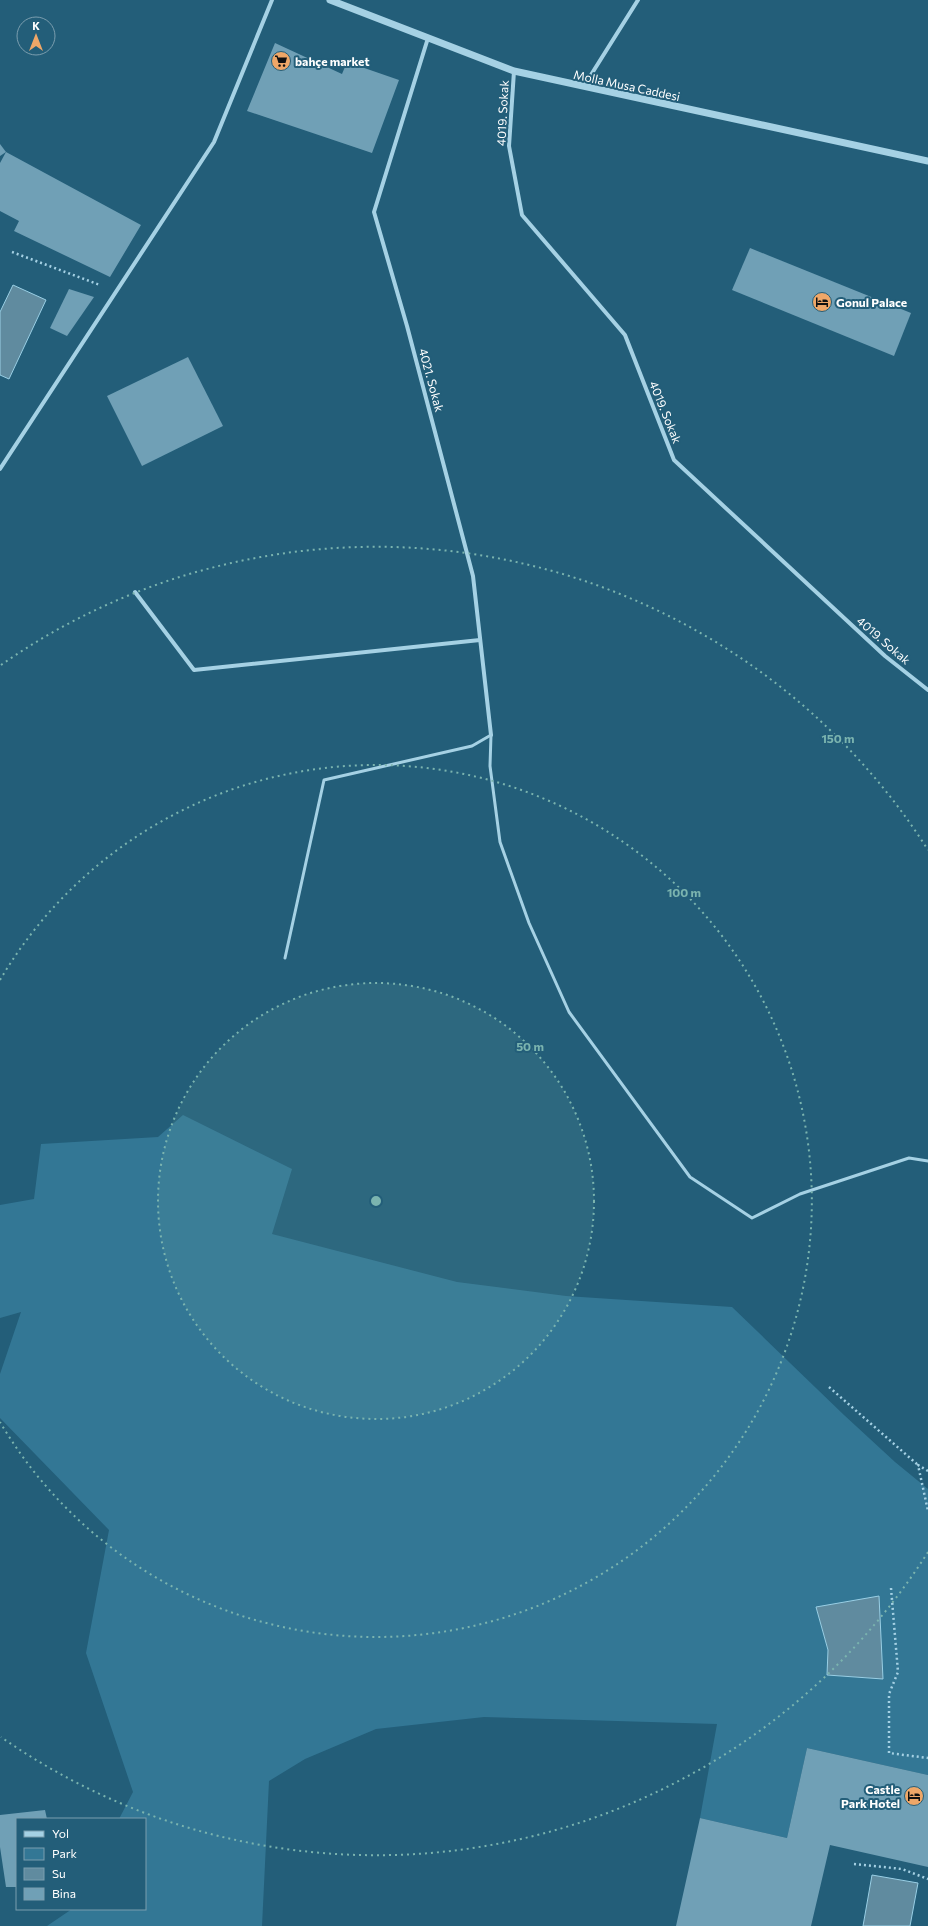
<svg xmlns="http://www.w3.org/2000/svg" width="928" height="1926" viewBox="0 0 928 1926" font-family="Commissioner,sans-serif">
<style>
.green{fill:#337795;fill-rule:evenodd}
.water{fill:#608b9f;stroke:#99cfe5}
.building{fill:#70a0b6}
.lines{fill:none;stroke-linecap:round;stroke-linejoin:round}
.path{stroke:#a5d1e4;stroke-width:2.5;stroke-dasharray:2 3;stroke-linecap:butt}
.service{stroke:#a5d1e4;stroke-width:3}
.minor{stroke:#a5d1e4;stroke-width:4}
.tertiary{stroke:#a5d1e4;stroke-width:7}
.ring{fill:none;stroke:#7bb4af;stroke-width:2;stroke-dasharray:2 4}
.labels{text-anchor:middle;dominant-baseline:central;stroke-width:4;stroke-linejoin:round;paint-order:stroke}
.poi-label{font-size:12px;font-weight:bold;fill:#fff;stroke:#235e79;text-anchor:start}
.street-label{font-size:12px;fill:#fff;stroke:#235e79}
.centre{fill:#7bb4af;stroke:#235e79;stroke-width:2}
.ring-label{font-size:12px;text-anchor:middle;font-weight:bold;fill:#7bb4af;stroke:#235e79;stroke-width:4;stroke-linejoin:round;paint-order:stroke}
</style>
<rect width="100%" height="100%" fill="#235e79"/>
<path class="green" d="M 183,1115 L 292,1169 L 272,1234 L 457,1282 L 566,1296 L 732,1307 L 844,1415 L 895,1462 L 928,1489 L 928,1775 L 807,1748 L 787,1838 L 700,1818 L 717,1724 L 484,1717 L 376,1729 L 305,1759 L 269,1781 L 262,1926 L 47,1926 L 72,1909 L 145,1909 L 145,1819 L 119,1819 L 133,1792 L 86,1653 L 109,1530 L 0,1418 L 0,1374 L 21,1312 L 0,1318 L 0,1205 L 34,1199 L 41,1144 L 158,1137 ZM 816,1607 L 881,1641 L 883,1679 L 827,1675 L 828,1650 Z"/>
<g class="water">
<path d="M 13,285 L 46,300 L 9,379 L 0,375 L 0,312 Z"/>
<path d="M 879,1596 L 883,1679 L 827,1675 L 828,1650 L 816,1607 Z"/>
<path d="M 872,1875 L 918,1883 L 910,1926 L 863,1926 Z"/>
</g>
<g class="building">
<path d="M 275,43 L 342,74 L 347,62 L 399,80 L 372,153 L 247,111 Z"/>
<path d="M 0,144 L 6,152 L 0,156 Z"/>
<path d="M 6,152 L 141,225 L 110,277 L 14,231 L 19,221 L 0,211 L 0,163 Z"/>
<path d="M 750,248 L 911,313 L 894,356 L 732,290 Z"/>
<path d="M 69,289 L 94,297 L 67,336 L 50,328 Z"/>
<path d="M 188,357 L 223,426 L 142,466 L 107,396 Z"/>
<path d="M 807,1748 L 928,1775 L 928,1867 L 830,1845 L 811,1926 L 676,1926 L 700,1818 L 787,1838 Z"/>
<path d="M 45,1810 L 47,1819 L 17,1819 L 17,1887 L 6,1887 L 0,1847 L 0,1815 Z"/>
</g>
<g class="lines">
<g class="path">
<path d="M 12,252 L 100,285"/>
<path d="M 829,1387 L 918,1465"/>
<path d="M 928,1471 L 918,1465 L 928,1511"/>
<path d="M 891,1588 L 898,1672 L 889,1694 L 889,1753 L 928,1758"/>
<path d="M 854,1864 L 902,1869 L 928,1879"/>
</g>
<g class="service">
<path d="M 491,735 L 490,766 L 500,842 L 529,923 L 569,1012 L 690,1177 L 752,1218 L 800,1194 L 909,1158 L 928,1161"/>
<path d="M 285,958 L 324,780 L 472,746 L 491,735"/>
</g>
<g class="minor">
<path d="M 428,38 L 374,212 L 407,326 L 473,576 L 491,735"/>
<path d="M 514,71 L 509,146 L 522,215 L 625,335 L 674,460 L 885,656 L 928,690"/>
<path d="M 584,86 L 638,0"/>
<path d="M 0,469 L 214,142 L 272,0"/>
<path d="M 135,592 L 194,670 L 480,640"/>
</g>
<path class="tertiary" d="M 330,0 L 514,71 L 928,161"/>
</g>
<circle cx="376" cy="1201" r="218" fill="#7bb4af" fill-opacity=".12"/>
<g class="ring">
<circle cx="376" cy="1201" r="218"/>
<path d="M0 980A436 436 0 1 1 0 1422"/>
<path d="M928 1552A654 654 0 0 1 1 1737M1 665A654 654 0 0 1 928 850"/>
</g>
<defs>
<symbol id="supermarket-disc" viewBox="-11 -11 22 22"><circle r="9.5" fill="#efa768" stroke="#235e79"/><path d="M-6-5.5h2.5l.6 2H6L4.5 2H-2.5L-4.4-4H-6ZM-1.5 3.2a1.3 1.3 0 1 0 .1 0ZM3 3.2a1.3 1.3 0 1 0 .1 0Z" fill="#111"/></symbol>
<symbol id="hotel-disc" viewBox="-11 -11 22 22"><circle r="9.5" fill="#efa768" stroke="#235e79"/><path d="M-6-4.5h1.5V1H6V5H4.5V3h-9V5H-6ZM-4 0a1.8 1.8 0 1 1 3.6 0ZM.5 0V-2.5h3Q6-2.5 6 0Z" fill="#111"/></symbol>
</defs>
<g fill-rule="evenodd">
<use href="#supermarket-disc" x="270" y="50" width="22" height="22"/>
<use href="#hotel-disc" x="811" y="291" width="22" height="22"/>
<use href="#hotel-disc" x="903" y="1785" width="22" height="22"/>
</g>
<g class="labels">
<g class="poi-label">
<text x="295" y="61">bahçe market</text>
<text x="836" y="302">Gonul Palace</text>
<text x="900" y="1789" text-anchor="end">Castle<tspan x="900" dy="14">Park Hotel</tspan></text>
</g>
<g class="street-label">
<text transform="translate(627 85) rotate(12)">Molla Musa Caddesi</text>
<text transform="translate(502 113) rotate(-87)">4019. Sokak</text>
<text transform="translate(432 380) rotate(75)">4021. Sokak</text>
<text transform="translate(666 412) rotate(68)">4019. Sokak</text>
<text transform="translate(884 640) rotate(41)">4019. Sokak</text>
</g>
</g>
<circle cx="376" cy="1201" r="6" class="centre"/>
<g class="ring-label">
<text x="838" y="743">150 m</text>
<text x="684" y="897">100 m</text>
<text x="530" y="1051">50 m</text>
</g>
<rect x="16" y="1818" width="130" height="92" fill="#235e79" stroke="#7b9eaf"/>
<rect x="24" y="1831" width="20" height="6" fill="#a5d1e4" stroke="#7b9eaf"/>
<text x="52" y="1838" font-size="12" fill="#ffffff">Yol</text>
<rect x="24" y="1848" width="20" height="12" fill="#337795" stroke="#7b9eaf"/>
<text x="52" y="1858" font-size="12" fill="#ffffff">Park</text>
<rect x="24" y="1868" width="20" height="12" fill="#608b9f" stroke="#7b9eaf"/>
<text x="52" y="1878" font-size="12" fill="#ffffff">Su</text>
<rect x="24" y="1888" width="20" height="12" fill="#70a0b6" stroke="#7b9eaf"/>
<text x="52" y="1898" font-size="12" fill="#ffffff">Bina</text>
<g transform="translate(36 36)"><circle r="19" fill="#235e79" stroke="#7b9eaf"/>
<path d="M0-3L7 15L0 10L-7 15Z" fill="#efa768"/>
<text y="-6" font-size="11" font-weight="bold" text-anchor="middle" fill="#ffffff">K</text>
</g>
</svg>
